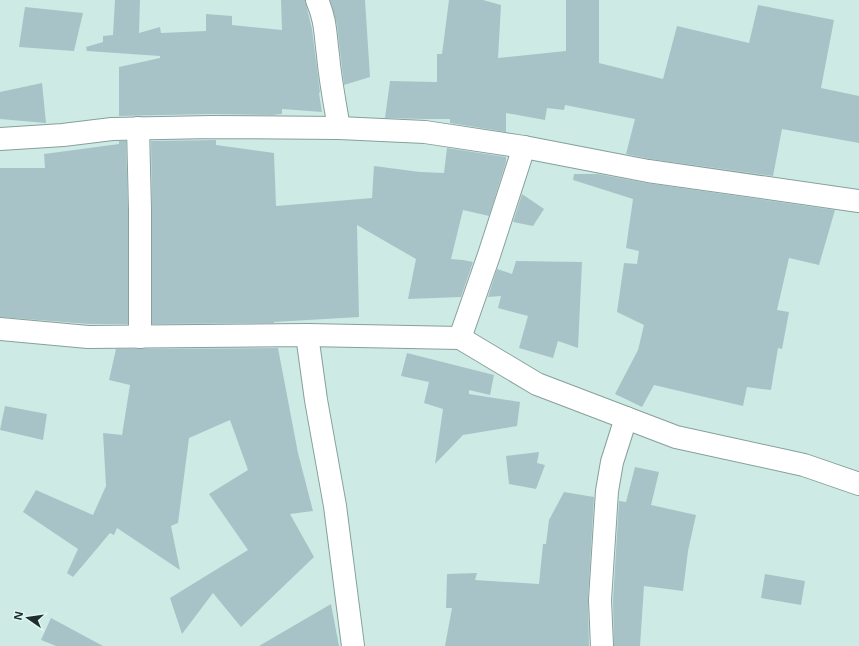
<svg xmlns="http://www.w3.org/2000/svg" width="859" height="646" viewBox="0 0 859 646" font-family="'Open Sans',sans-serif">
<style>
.building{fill:#a8c3c7}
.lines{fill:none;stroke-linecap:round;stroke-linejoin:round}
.minor-casing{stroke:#86a09b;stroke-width:24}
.minor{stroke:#fff;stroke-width:22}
</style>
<rect width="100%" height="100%" fill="#ceeae5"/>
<g class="building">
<path d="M 115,0 L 140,0 L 139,33 L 160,27 L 161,33 L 206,31 L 206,14 L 232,16 L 232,25 L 282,30 L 281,0 L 305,0 L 312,29 L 320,92 L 319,93 L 322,112 L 282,109 L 282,114 L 272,115 L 211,114 L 119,116 L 119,67 L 160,58 L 160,56 L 87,51 L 86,47 L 103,42 L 103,36 L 113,35 Z"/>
<path d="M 330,0 L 365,0 L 370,77 L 344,85 L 337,25 Z"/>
<path d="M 449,0 L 483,0 L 501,5 L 498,58 L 566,51 L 566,0 L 599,0 L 599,63 L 663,79 L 677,26 L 749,43 L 758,5 L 834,20 L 821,88 L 859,96 L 859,143 L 782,129 L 773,176 L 650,159 L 626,154 L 635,119 L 565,105 L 564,110 L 547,108 L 545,120 L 506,113 L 506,132 L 450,123 L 450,119 L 424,119 L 385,118 L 390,81 L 437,82 L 437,54 L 442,54 Z"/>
<path d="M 25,7 L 83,13 L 74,51 L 19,47 Z"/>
<path d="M 42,83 L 46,123 L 0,119 L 0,92 Z"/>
<path d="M 216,140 L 216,145 L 274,153 L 276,206 L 372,198 L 374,166 L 420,172 L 444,173 L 447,148 L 506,157 L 506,162 L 489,216 L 463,210 L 451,259 L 463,260 L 473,262 L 461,297 L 408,299 L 416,259 L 357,225 L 359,317 L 274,322 L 274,323 L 152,324 L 152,210 L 151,141 Z"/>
<path d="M 119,141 L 126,141 L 128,210 L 128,324 L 89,324 L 0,317 L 0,168 L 45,168 L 44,154 L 119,144 Z"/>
<path d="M 574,174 L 598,174 L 646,183 L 835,210 L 819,265 L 789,258 L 777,310 L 789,312 L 782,349 L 778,348 L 771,390 L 747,387 L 743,406 L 654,385 L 642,407 L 615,394 L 638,350 L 644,325 L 617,312 L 624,263 L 637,264 L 639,251 L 626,248 L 633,199 L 573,180 Z"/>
<path d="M 522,194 L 544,209 L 533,226 L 513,222 Z"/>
<path d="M 516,261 L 582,262 L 578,348 L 558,341 L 553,358 L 519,348 L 528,316 L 498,308 L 501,296 L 488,297 L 497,269 L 512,274 Z"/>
<path d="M 278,348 L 298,453 L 313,511 L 290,514 L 314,557 L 241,627 L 213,593 L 182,634 L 170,598 L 248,550 L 209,494 L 248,470 L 230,420 L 189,438 L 178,523 L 171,526 L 180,570 L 117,528 L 114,535 L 110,533 L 73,577 L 67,573 L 78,549 L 23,512 L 36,490 L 93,515 L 106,486 L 103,433 L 122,435 L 130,385 L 109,380 L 116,349 Z"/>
<path d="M 407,353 L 494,375 L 490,395 L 469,390 L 469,394 L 520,402 L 517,426 L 463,435 L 435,464 L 443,409 L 424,403 L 429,382 L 401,376 Z"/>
<path d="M 5,406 L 47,414 L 43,440 L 0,430 Z"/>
<path d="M 539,452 L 537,463 L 545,465 L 536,489 L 509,484 L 506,456 Z"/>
<path d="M 635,467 L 659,472 L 651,505 L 696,515 L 688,551 L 683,591 L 644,586 L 640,646 L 614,646 L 613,600 L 619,501 L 626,502 Z"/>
<path d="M 564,492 L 594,497 L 588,599 L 589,646 L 445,646 L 452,608 L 446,608 L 447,574 L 477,573 L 475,580 L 539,584 L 543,544 L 546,544 L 549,520 Z"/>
<path d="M 765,574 L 805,581 L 801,605 L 761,598 Z"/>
<path d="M 331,604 L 339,646 L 259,646 Z"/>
<path d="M 51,618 L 103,646 L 56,646 L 41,640 Z"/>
</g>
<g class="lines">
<defs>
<g id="minor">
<path d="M 317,0 C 326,21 325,33 328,55 C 330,79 335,104 339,128"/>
<path d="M 138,128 L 140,210 L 140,337"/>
<path d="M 0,139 L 63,135 L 112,129 L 211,127 L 339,128 L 425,132 L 524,147 L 648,171 L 859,201"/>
<path d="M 0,329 L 88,337 L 307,335 L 460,338 L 489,255 L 524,147"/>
<path d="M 307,335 L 316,400 L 335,506 L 353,646"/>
<path d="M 460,338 L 537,384 L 676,437 L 804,465 L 859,484"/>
<path d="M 602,646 L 600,600 L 607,491 L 612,462 L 626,418"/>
</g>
</defs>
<use href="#minor" class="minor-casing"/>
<use href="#minor" class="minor"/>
</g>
<g transform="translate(28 618) rotate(283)" stroke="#dbf7f2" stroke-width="3" paint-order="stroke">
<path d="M0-3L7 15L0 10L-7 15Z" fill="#222c2a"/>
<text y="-6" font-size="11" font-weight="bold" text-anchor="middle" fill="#222c2a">N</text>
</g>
</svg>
